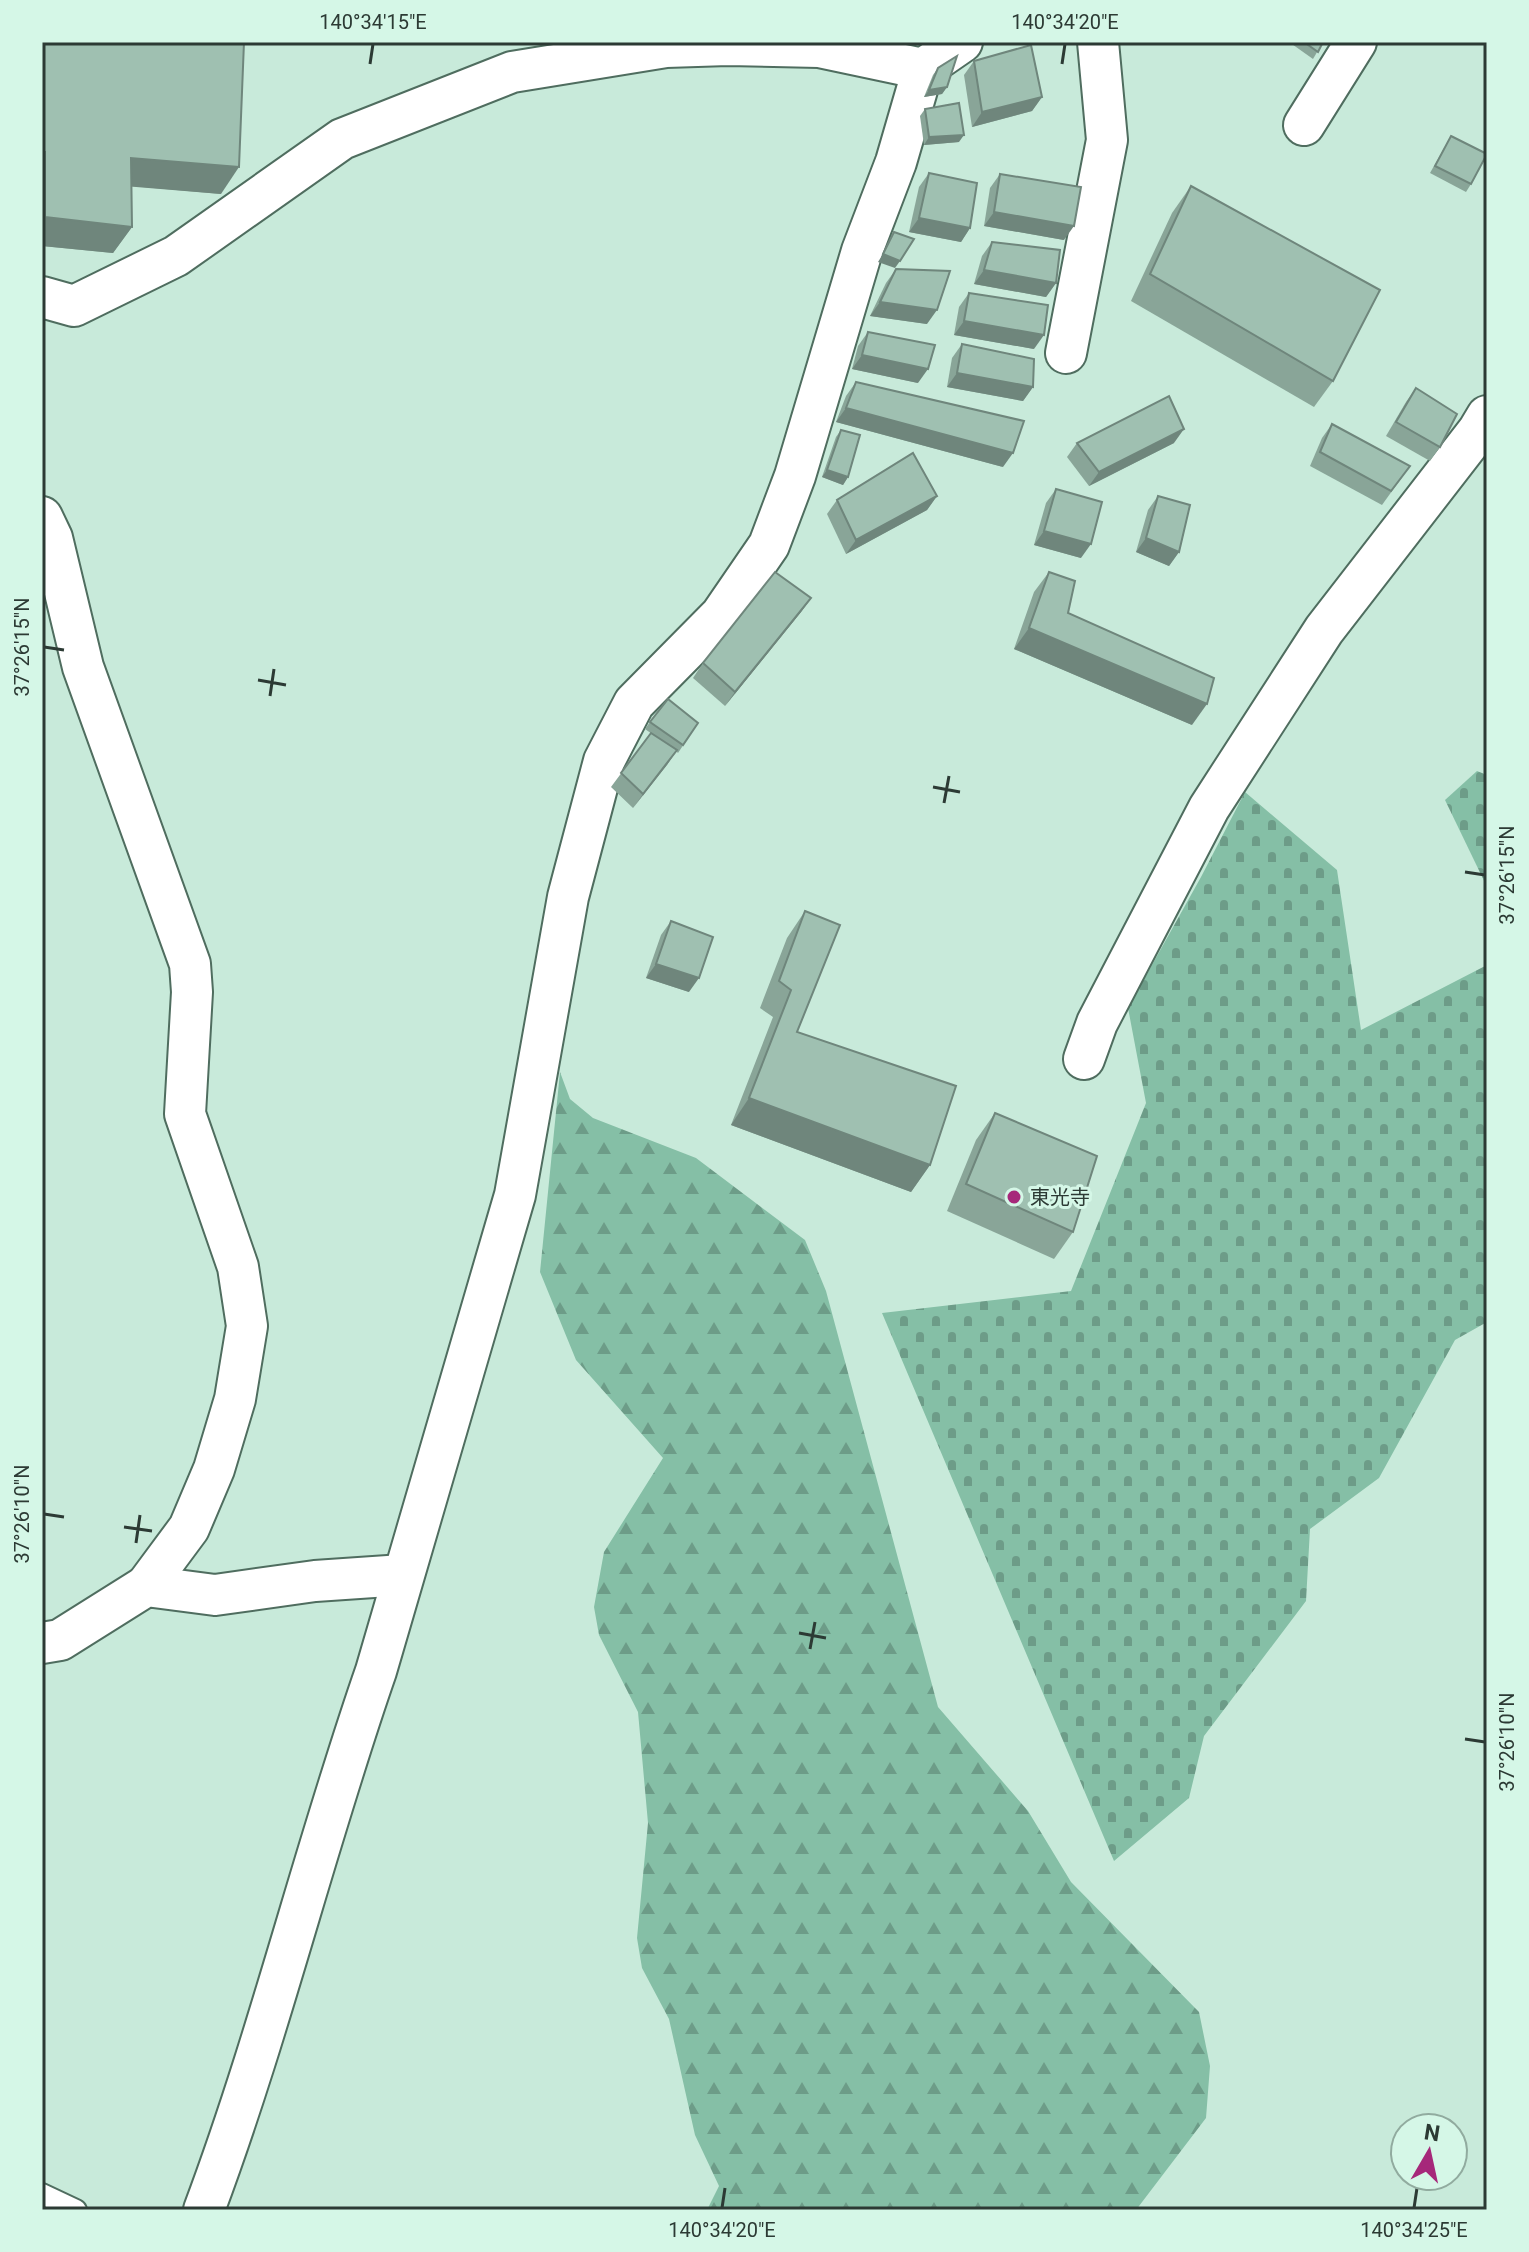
<svg xmlns="http://www.w3.org/2000/svg" width="1529" height="2252" viewBox="0 0 1529 2252" font-family="Roboto,'Noto Sans JP',sans-serif">
<style>
.forest{fill:url(#forest-firs)}
.cemetery{fill:url(#cemetery-stones)}
.lines{fill:none;stroke-linecap:round;stroke-linejoin:round}
.lane-casing{stroke:#4f6d5f;stroke-width:24}
.street-casing{stroke:#4f6d5f;stroke-width:44}
.lane{stroke:#fff;stroke-width:20}
.street{stroke:#fff;stroke-width:40}
.wall{fill:#89a598}
.shaded-wall{fill:#6f867c}
.building{fill:#9fc0b1;stroke:#6f867c;stroke-width:2}
.ticks{fill:none;stroke:#2c3a34;stroke-width:3}
.poi-dot{fill:#a6287a;stroke:#d5f7e7;stroke-width:3}
.labels{text-anchor:middle;dominant-baseline:central;stroke-width:6;stroke-linejoin:round;paint-order:stroke}
.poi-label{font-size:20px;fill:#2c3a34;stroke:#d5f7e7;text-anchor:start}
.neatline{fill:none;stroke:#2c3a34;stroke-width:3}
.ticks-label{font-size:20px;text-anchor:middle;fill:#2c3a34}
</style>
<defs>
<pattern id="forest-firs" width="22" height="20" patternUnits="userSpaceOnUse" patternTransform="scale(2)"><rect width="22" height="20" fill="#85bfa6"/><path d="M5 1l3.5 6h-7zM16 11l3.5 6h-7z" fill="#6d9c88"/></pattern>
<pattern id="cemetery-stones" width="16" height="16" patternUnits="userSpaceOnUse" patternTransform="scale(2)"><rect width="16" height="16" fill="#85bfa6"/><path d="M2 7V4a2 2 0 0 1 4 0v3zM10 15v-3a2 2 0 0 1 4 0v3z" fill="#6d9c88"/></pattern>
</defs>
<rect width="100%" height="100%" fill="#c8eada"/>
<path class="forest" d="M 560,1072 L 570,1099 L 593,1118 L 696,1158 L 805,1240 L 826,1291 L 938,1707 L 1028,1811 L 1071,1882 L 1199,2012 L 1210,2066 L 1206,2118 L 1136,2210 L 707,2210 L 719,2186 L 695,2135 L 669,2019 L 642,1968 L 637,1938 L 648,1823 L 638,1712 L 599,1635 L 594,1607 L 604,1552 L 663,1458 L 576,1360 L 540,1272 Z"/>
<g class="cemetery">
<path d="M 1477,771 L 1487,775 L 1487,887 L 1445,800 Z"/>
<path d="M 1245,792 L 1337,870 L 1361,1030 L 1487,965 L 1487,1322 L 1455,1340 L 1379,1478 L 1310,1529 L 1306,1601 L 1204,1736 L 1189,1798 L 1114,1861 L 882,1313 L 1071,1291 L 1146,1103 L 1128,1008 L 1201,877 Z"/>
</g>
<g class="lines">
<defs>
<path id="lane" d="M 42,2194 L 76,2210"/>
<g id="street">
<path d="M 1304,125 L 1356,42"/>
<path d="M 42,297 L 74,306 L 176,256 L 342,139 L 512,72 L 666,47 L 728,45 L 819,47 L 923,69"/>
<path d="M 1066,353 L 1107,140 L 1098,42"/>
<path d="M 42,517 L 52,538 L 83,667 L 190,964 L 192,992 L 185,1114 L 238,1267 L 247,1326 L 235,1399 L 214,1469 L 189,1528 L 146,1586"/>
<path d="M 1084,1059 L 1097,1023 L 1209,808 L 1324,630 L 1478,431 L 1487,416"/>
<path d="M 42,1643 L 60,1640 L 146,1586 L 215,1595 L 315,1581 L 403,1575"/>
<path d="M 204,2210 C 270,2034 314,1849 376,1671 L 515,1195 L 568,897 L 604,761 L 634,703 L 721,615 L 769,545 L 795,476 L 862,251 L 896,162 L 923,69 L 962,42"/>
</g>
</defs>
<use href="#lane" class="lane-casing"/>
<use href="#street" class="street-casing"/>
<use href="#lane" class="lane"/>
<use href="#street" class="street"/>
</g>
<g class="wall">
<path d="M 42,42 L 221,194 L 131,186 L 132,227 L 113,253 L 42,246 Z"/>
<path d="M 1289,42 L 1323,42 L 1313,59 Z"/>
<path d="M 974,61 L 1042,97 L 1032,111 L 972,127 L 964,75 Z"/>
<path d="M 938,68 L 947,87 L 942,94 L 924,97 L 933,75 Z"/>
<path d="M 925,109 L 959,142 L 924,145 L 920,116 Z"/>
<path d="M 1451,136 L 1471,184 L 1466,192 L 1430,173 Z"/>
<path d="M 929,173 L 970,228 L 961,242 L 909,232 L 919,187 Z"/>
<path d="M 1000,174 L 1064,240 L 984,226 L 990,188 Z"/>
<path d="M 1191,186 L 1333,381 L 1314,407 L 1131,301 L 1172,213 Z"/>
<path d="M 992,242 L 1056,283 L 1046,297 L 974,284 L 982,256 Z"/>
<path d="M 896,269 L 927,324 L 870,316 L 886,283 Z"/>
<path d="M 969,293 L 1034,349 L 954,335 L 959,307 Z"/>
<path d="M 868,332 L 918,383 L 852,369 L 858,346 Z"/>
<path d="M 962,344 L 1033,387 L 1023,401 L 947,387 L 952,358 Z"/>
<path d="M 856,382 L 1003,467 L 836,422 L 846,396 Z"/>
<path d="M 1416,388 L 1440,447 L 1430,461 L 1386,436 L 1406,402 Z"/>
<path d="M 1332,424 L 1410,466 L 1382,505 L 1310,466 L 1322,438 Z"/>
<path d="M 841,430 L 848,477 L 843,485 L 822,477 L 836,437 Z"/>
<path d="M 1077,443 L 1174,443 L 1089,486 L 1067,457 Z"/>
<path d="M 1056,489 L 1081,558 L 1034,545 L 1046,503 Z"/>
<path d="M 937,496 L 927,510 L 846,554 L 827,514 L 837,500 Z"/>
<path d="M 1158,496 L 1179,552 L 1169,566 L 1136,552 L 1148,510 Z"/>
<path d="M 1049,572 L 1068,613 L 1192,725 L 1014,649 L 1034,592 Z"/>
<path d="M 811,598 L 801,612 L 725,706 L 693,678 L 703,663 Z"/>
<path d="M 650,722 L 698,723 L 678,753 L 676,751 L 633,808 L 611,787 L 651,733 L 652,734 L 645,729 Z"/>
<path d="M 805,911 L 797,1032 L 930,1165 L 911,1192 L 731,1125 L 773,1017 L 760,1008 L 787,938 Z"/>
<path d="M 671,921 L 689,992 L 646,978 L 661,935 Z"/>
<path d="M 995,1113 L 1073,1232 L 1054,1259 L 947,1211 L 976,1140 Z"/>
</g>
<g class="shaded-wall">
<path d="M 947,87 L 942,94 L 924,97 L 929,90 Z"/>
<path d="M 1042,97 L 1032,111 L 972,127 L 982,112 Z"/>
<path d="M 964,135 L 959,142 L 924,145 L 929,137 Z"/>
<path d="M 131,158 L 239,167 L 221,194 L 112,185 Z"/>
<path d="M 994,212 L 1074,226 L 1064,240 L 984,226 Z"/>
<path d="M 45,217 L 132,227 L 113,253 L 42,246 L 42,221 Z"/>
<path d="M 919,218 L 970,228 L 961,242 L 909,232 Z"/>
<path d="M 883,254 L 900,261 L 895,268 L 878,262 Z"/>
<path d="M 984,270 L 1056,283 L 1046,297 L 974,284 Z"/>
<path d="M 880,302 L 937,310 L 927,324 L 870,316 Z"/>
<path d="M 964,321 L 1044,335 L 1034,349 L 954,335 Z"/>
<path d="M 862,355 L 928,369 L 918,383 L 852,369 Z"/>
<path d="M 957,373 L 1033,387 L 1023,401 L 947,387 Z"/>
<path d="M 846,408 L 1013,453 L 1003,467 L 836,422 Z"/>
<path d="M 1184,429 L 1174,443 L 1089,486 L 1099,472 Z"/>
<path d="M 827,470 L 848,477 L 843,485 L 822,477 Z"/>
<path d="M 937,496 L 927,510 L 846,554 L 856,540 Z"/>
<path d="M 1044,531 L 1091,544 L 1081,558 L 1034,545 Z"/>
<path d="M 1146,538 L 1179,552 L 1169,566 L 1136,552 Z"/>
<path d="M 811,598 L 801,612 L 725,706 L 735,692 Z"/>
<path d="M 1029,628 L 1207,704 L 1192,725 L 1014,649 Z"/>
<path d="M 677,750 L 667,765 L 633,808 L 643,794 Z"/>
<path d="M 656,964 L 699,978 L 689,992 L 646,978 Z"/>
<path d="M 749,1098 L 930,1165 L 911,1192 L 731,1125 Z"/>
</g>
<g class="building">
<path d="M 42,42 L 244,42 L 239,167 L 131,158 L 132,227 L 45,217 L 45,152 L 42,152 Z"/>
<path d="M 1304,42 L 1323,42 L 1318,52 Z"/>
<path d="M 1031,45 L 1042,97 L 982,112 L 974,61 Z"/>
<path d="M 957,56 L 947,87 L 929,90 L 938,68 Z"/>
<path d="M 959,103 L 964,135 L 929,137 L 925,109 Z"/>
<path d="M 1451,136 L 1487,154 L 1471,184 L 1435,166 Z"/>
<path d="M 929,173 L 977,183 L 970,228 L 919,218 Z"/>
<path d="M 1000,174 L 1081,187 L 1074,226 L 994,212 Z"/>
<path d="M 1191,186 L 1380,290 L 1333,381 L 1150,274 Z"/>
<path d="M 894,232 L 914,239 L 900,261 L 883,254 Z"/>
<path d="M 992,242 L 1060,250 L 1056,283 L 984,270 Z"/>
<path d="M 896,269 L 950,271 L 937,310 L 880,302 Z"/>
<path d="M 969,293 L 1048,305 L 1044,335 L 964,321 Z"/>
<path d="M 868,332 L 935,345 L 928,369 L 862,355 Z"/>
<path d="M 962,344 L 1034,359 L 1033,387 L 957,373 Z"/>
<path d="M 856,382 L 1024,421 L 1013,453 L 846,408 Z"/>
<path d="M 1416,388 L 1457,414 L 1440,447 L 1396,422 Z"/>
<path d="M 1169,396 L 1184,429 L 1099,472 L 1077,443 Z"/>
<path d="M 1332,424 L 1410,466 L 1391,491 L 1320,452 Z"/>
<path d="M 841,430 L 860,435 L 848,477 L 827,470 Z"/>
<path d="M 913,453 L 937,496 L 856,540 L 837,500 Z"/>
<path d="M 1056,489 L 1102,502 L 1091,544 L 1044,531 Z"/>
<path d="M 1158,496 L 1190,505 L 1179,552 L 1146,538 Z"/>
<path d="M 775,572 L 811,598 L 735,692 L 703,663 Z"/>
<path d="M 1049,572 L 1075,581 L 1068,613 L 1214,678 L 1207,704 L 1029,628 Z"/>
<path d="M 668,699 L 698,723 L 683,745 L 650,722 Z"/>
<path d="M 651,733 L 677,750 L 643,794 L 621,773 Z"/>
<path d="M 805,911 L 840,925 L 797,1032 L 956,1086 L 930,1165 L 749,1098 L 791,990 L 779,981 Z"/>
<path d="M 671,921 L 713,937 L 699,978 L 656,964 Z"/>
<path d="M 995,1113 L 1097,1156 L 1073,1232 L 966,1184 Z"/>
</g>
<path class="ticks" d="M 370,64 L 373,44M 1062,64 L 1065,44M 44,647 L 64,650M 258,680 L 286,685M 270,696 L 274,669M 933,787 L 960,792M 944,803 L 949,776M 1465,872 L 1485,875M 44,1514 L 64,1517M 124,1527 L 152,1531M 136,1543 L 140,1515M 799,1633 L 826,1638M 810,1649 L 815,1622M 1465,1739 L 1485,1742M 722,2208 L 725,2188M 1414,2208 L 1417,2188"/>
<circle class="poi-dot" cx="1014" cy="1197" r="8"/>
<g class="labels">
<g class="poi-label">
<text x="1030" y="1197">東光寺</text>
</g>
</g>
<rect width="1529" height="2252" fill="none" stroke="#d5f7e7" stroke-width="88"/>
<g transform="translate(1429 2152) rotate(9)"><circle r="38" fill="#d5f7e7" stroke="#91ab9f" stroke-width="2"/>
<path d="M0-6L14 30L0 20L-14 30Z" fill="#a6287a"/>
<text y="-12" font-size="22" font-weight="bold" text-anchor="middle" fill="#2c3a34">N</text>
</g>
<rect x="44" y="44" width="1441" height="2164" class="neatline"/>
<g class="ticks-label">
<text x="373" y="29">140°34'15"E</text>
<text x="1065" y="29">140°34'20"E</text>
<text transform="translate(22 647) rotate(-90)" y="7">37°26'15"N</text>
<text transform="translate(1507 875) rotate(-90)" y="7">37°26'15"N</text>
<text transform="translate(22 1514) rotate(-90)" y="7">37°26'10"N</text>
<text transform="translate(1507 1742) rotate(-90)" y="7">37°26'10"N</text>
<text x="722" y="2237">140°34'20"E</text>
<text x="1414" y="2237">140°34'25"E</text>
</g>
</svg>
